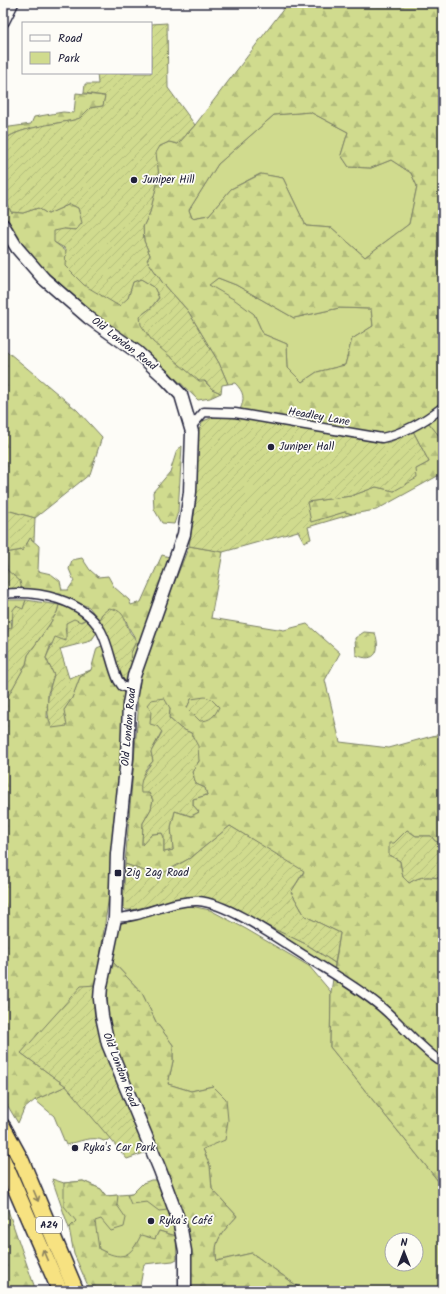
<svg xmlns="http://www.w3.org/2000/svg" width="446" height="1294" viewBox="0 0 446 1294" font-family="Kalam,sans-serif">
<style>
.green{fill:#d0db8e;stroke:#797e64;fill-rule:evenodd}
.forest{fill:url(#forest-firs);stroke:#797e64;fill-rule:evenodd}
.garden{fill:url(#garden-furrows);stroke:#797e64}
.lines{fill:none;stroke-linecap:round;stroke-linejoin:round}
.street-casing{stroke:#22223b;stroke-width:11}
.secondary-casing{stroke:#22223b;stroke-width:15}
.highway-casing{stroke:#22223b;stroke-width:18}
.street{stroke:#fdfcf7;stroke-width:8}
.secondary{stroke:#fdfcf7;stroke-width:12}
.highway{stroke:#f7e281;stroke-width:15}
.oneway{stroke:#8c825e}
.poi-dot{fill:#22223b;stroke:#fdfcf7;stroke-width:1.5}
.labels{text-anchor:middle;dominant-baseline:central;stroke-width:3.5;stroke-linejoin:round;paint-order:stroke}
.shield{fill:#fdfcf7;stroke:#646373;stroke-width:1}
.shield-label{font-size:10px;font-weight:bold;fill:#22223b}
.poi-label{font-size:11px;fill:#22223b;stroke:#fdfcf7;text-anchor:start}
.street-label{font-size:11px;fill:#22223b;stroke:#fdfcf7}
</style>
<defs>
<pattern id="forest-firs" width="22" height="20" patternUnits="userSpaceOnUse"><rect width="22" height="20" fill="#d0db8e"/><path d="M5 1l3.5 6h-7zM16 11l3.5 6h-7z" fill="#b2bc7b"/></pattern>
<pattern id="garden-furrows" width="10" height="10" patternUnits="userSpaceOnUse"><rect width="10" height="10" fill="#d0db8e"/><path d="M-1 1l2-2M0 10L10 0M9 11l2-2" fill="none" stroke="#b2bc7b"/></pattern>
</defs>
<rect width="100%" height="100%" fill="#fdfcf7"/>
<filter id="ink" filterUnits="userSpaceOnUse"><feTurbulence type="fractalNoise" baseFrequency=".025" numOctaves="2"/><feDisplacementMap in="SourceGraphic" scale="8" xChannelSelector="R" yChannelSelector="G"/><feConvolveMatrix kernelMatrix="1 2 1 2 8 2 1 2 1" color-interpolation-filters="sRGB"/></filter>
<g filter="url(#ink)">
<g class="green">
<path d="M 310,112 L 348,132 L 341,155 L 349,167 L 371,168 L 391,160 L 411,173 L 417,186 L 409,224 L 365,257 L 332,228 L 306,226 L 283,178 L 260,174 L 231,189 L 209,215 L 192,218 L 189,210 L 218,164 L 274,115 Z"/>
<path d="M 218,278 L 236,285 L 294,318 L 339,308 L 371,309 L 373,326 L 352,339 L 345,365 L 317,372 L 302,382 L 288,368 L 287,344 L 263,334 L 254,314 L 208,285 Z"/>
<path d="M 443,410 L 443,441 L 428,422 Z"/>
<path d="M 186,905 L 210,910 L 246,929 L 309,966 L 331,992 L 330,1047 L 443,1187 L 443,1291 L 304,1291 L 252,1253 L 217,1261 C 212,1240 224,1231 237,1216 L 212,1189 L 210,1166 L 203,1149 L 213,1086 L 191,1091 L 168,1084 L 173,1061 L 173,1045 L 156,1022 L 142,993 L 111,960 L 120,924 L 165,909 ZM 392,1240 L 416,1240 L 416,1264 L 392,1264 Z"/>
<path d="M 229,906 L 306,944 L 335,963 L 334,972 Z"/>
<path d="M 66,1086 L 112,1139 L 104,1141 C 93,1135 78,1142 66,1145 L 54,1116 L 35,1100 Z"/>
<path d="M 52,1179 L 64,1183 L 83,1181 L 101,1189 L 106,1196 L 132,1194 L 143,1183 L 158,1180 L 176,1236 L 159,1231 L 155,1239 L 121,1258 L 113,1256 L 99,1249 L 80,1218 L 69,1228 Z"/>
</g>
<g class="forest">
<path d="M 288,3 L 443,3 L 443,404 L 426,417 L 384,435 L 240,410 C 245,398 244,392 235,383 L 228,384 L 219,363 L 188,311 L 162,282 L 147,260 L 150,255 L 144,241 L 143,227 L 150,212 L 159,176 L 155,153 L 160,146 L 169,142 L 178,144 L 195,125 ZM 310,112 L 348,132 L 341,155 L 349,167 L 371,168 L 391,160 L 411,173 L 417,186 L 409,224 L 365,257 L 332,228 L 306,226 L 283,178 L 261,174 L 231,189 L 209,215 L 192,218 L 189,210 L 218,164 L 274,115 ZM 218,278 L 236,285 L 294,318 L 339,308 L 371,309 L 373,326 L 352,339 L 345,365 L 317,372 L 302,382 L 288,368 L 287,344 L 263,334 L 254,314 L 235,300 L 209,285 Z"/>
<path d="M 76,93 L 105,96 L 103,106 L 90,108 L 80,118 L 74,120 C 55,124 16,128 3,141 L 3,128 L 31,124 L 34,117 L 63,112 L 74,113 Z"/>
<path d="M 3,194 L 11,212 L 23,213 L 38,208 L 48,214 L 70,204 L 78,208 L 83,223 L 76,230 L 64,229 L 54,242 L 128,298 L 133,282 L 141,279 L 154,287 L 159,297 L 151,308 L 140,316 L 212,389 L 221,393 L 210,398 L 198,400 L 169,372 L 143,350 L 103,321 L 46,271 L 27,251 L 3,215 Z"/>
<path d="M 3,348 L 77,410 L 102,437 L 90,474 L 35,518 L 3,509 Z"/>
<path d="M 428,422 L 443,441 L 443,473 L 376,510 L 352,514 L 345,512 L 311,523 L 306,502 L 351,496 L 376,487 L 395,491 L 416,469 L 429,462 L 413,431 Z"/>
<path d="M 182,446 L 178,512 L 174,524 L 162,523 L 154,509 L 153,492 L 170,472 L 177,450 Z"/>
<path d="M 30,538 L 39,546 L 38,571 L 51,574 L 60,581 L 62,590 L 68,590 L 74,581 L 69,569 L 72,560 L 82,558 L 90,570 L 98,577 L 108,576 L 114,587 L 129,600 L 131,605 L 141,602 L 162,555 L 173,558 L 136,663 L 130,662 L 131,653 L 136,640 C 132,632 129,630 126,620 L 102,614 L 99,620 L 89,607 L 52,593 L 22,591 L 12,575 L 7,570 L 4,553 L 23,550 Z"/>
<path d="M 189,546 L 223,552 L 211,618 L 284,630 L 307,624 L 340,653 L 325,680 L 340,742 L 389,748 L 443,733 L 443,844 L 435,841 L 431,836 L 416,836 L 407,830 L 394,843 L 389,855 L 400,861 L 403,877 L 409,883 C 421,875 430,876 443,879 L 443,1187 L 330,1047 L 331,992 L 340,933 L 305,916 L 291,892 L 304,872 L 230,826 L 192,857 L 158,876 L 125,864 L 138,713 L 136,683 L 164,608 ZM 191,699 L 194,699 L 200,721 L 187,708 ZM 170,708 L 169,718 L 180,728 L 191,733 L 199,761 L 192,772 L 196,784 L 205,788 L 207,795 L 193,799 L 193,805 L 199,812 L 191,816 L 175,811 L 171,827 L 173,850 L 164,852 L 164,837 L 162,833 L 152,834 L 142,844 L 143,823 L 151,809 L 153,800 L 149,793 L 145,770 L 153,761 L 151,752 L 162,731 L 158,726 L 151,711 Z"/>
<path d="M 9,600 L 26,600 L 23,609 L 11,620 L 12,627 L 7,630 L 3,629 L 5,611 L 3,610 L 3,601 Z"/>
<path d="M 59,605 L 78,611 L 87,619 L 65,628 L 67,637 L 66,641 L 51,644 L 46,658 L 54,675 L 48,693 L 47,718 L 64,710 L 72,698 L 80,677 L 91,670 L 97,648 L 104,645 L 117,686 L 126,695 L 122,769 L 108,902 L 96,985 L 21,1053 L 66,1086 L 35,1100 L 24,1109 L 18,1123 L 3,1098 L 3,701 L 5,701 L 26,664 L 28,655 L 49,625 L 57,612 Z"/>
<path d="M 364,632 L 375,633 C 381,650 376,664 356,655 L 355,638 Z"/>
<path d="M 111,960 L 142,993 L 156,1022 L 173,1045 L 173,1061 L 168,1084 L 191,1091 L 213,1086 L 226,1099 L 228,1120 L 225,1140 L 203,1149 L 210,1166 L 212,1189 L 237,1216 C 224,1231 212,1240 217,1261 L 252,1253 L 304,1291 L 189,1291 L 185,1220 L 157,1145 L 125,1074 L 108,1026 L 107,988 Z"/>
<path d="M 151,1180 L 158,1180 L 168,1210 L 159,1211 L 147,1202 L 131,1204 L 127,1195 L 132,1194 L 143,1183 Z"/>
<path d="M 83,1181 L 101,1189 L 106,1196 L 118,1195 L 117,1205 L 126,1218 L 124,1227 L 111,1231 L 101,1219 L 95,1221 L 99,1249 C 122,1261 130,1258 141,1235 L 155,1239 L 159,1231 L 176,1236 L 177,1259 L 173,1261 L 144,1264 L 139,1291 L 92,1291 L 89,1288 L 74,1254 L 69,1228 L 76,1221 L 64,1206 L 64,1183 Z"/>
<path d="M 3,1196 L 36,1291 L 3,1291 Z"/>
</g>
<g class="garden">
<path d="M 167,23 L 168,88 L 195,125 L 178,144 L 169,142 L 160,146 L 156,153 L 159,176 L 150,212 L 143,227 L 144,241 L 150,255 L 147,260 L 162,282 L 188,311 L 219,363 L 228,384 L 222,385 L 221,393 L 212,389 L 205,381 L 199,381 L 153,342 L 141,325 L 140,316 L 151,308 L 159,298 L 154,287 L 141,279 L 133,282 L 128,298 L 119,306 L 84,285 L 65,266 L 66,249 L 54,242 L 54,231 L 64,229 L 76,230 L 82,223 L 78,208 L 70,204 L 48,214 L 38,208 L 23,213 L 11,212 L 3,194 L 3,141 C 16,128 55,124 74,120 L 80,118 L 90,108 L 103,106 L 105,96 L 84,93 L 85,84 L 98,84 L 97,73 L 151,73 L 151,24 Z"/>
<path d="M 214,417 L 244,418 L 376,442 L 390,442 L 413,431 L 429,462 L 416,469 L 417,478 L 394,491 L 376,487 L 351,496 L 307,502 L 311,522 L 345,512 L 352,514 L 308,527 L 311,539 L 304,542 L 298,531 L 223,552 L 189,546 L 195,509 L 198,432 L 203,421 Z"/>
<path d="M 3,509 L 35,518 L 34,541 L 30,538 L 23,550 L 4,553 L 7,570 L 20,581 L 22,591 L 3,591 Z"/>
<path d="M 26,600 L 59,605 L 57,612 L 49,625 L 28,655 L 26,664 L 5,702 L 3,701 L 3,629 L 7,630 L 12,627 L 13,610 L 16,606 L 23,609 Z"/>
<path d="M 109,608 C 125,611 123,617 129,630 C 130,634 134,636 136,641 L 131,653 L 130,661 L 132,662 L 128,684 L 121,681 L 105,629 L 99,620 L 102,614 Z"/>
<path d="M 74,619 L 81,622 L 87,619 L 97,632 L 91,641 L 60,649 L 69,678 L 91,670 L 80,677 L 72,698 L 64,710 L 67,726 L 52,728 C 44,710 48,693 54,675 L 46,658 L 55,637 L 66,641 L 66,623 Z"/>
<path d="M 205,697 L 211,699 L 219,707 C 215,716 210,721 200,721 L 187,708 L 191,699 Z"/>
<path d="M 164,698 L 170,708 L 169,718 L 180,728 L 191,733 L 198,746 L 199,761 L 192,772 L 196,784 L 205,788 L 207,795 L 193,799 L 193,805 L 199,812 L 191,816 L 175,811 L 171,827 L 173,850 L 164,852 L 164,837 L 162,833 L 152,834 L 142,845 L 143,823 L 151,809 L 153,800 L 149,793 L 141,793 C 139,780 145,771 153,761 L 151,752 L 162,732 L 157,726 L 150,724 L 151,711 L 147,705 L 151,700 Z"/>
<path d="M 230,826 L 304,871 L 291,892 L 305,916 L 340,933 L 335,963 L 306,944 L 208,898 L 177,899 L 132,910 L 126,910 L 123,907 L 125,864 L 158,876 L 192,857 Z"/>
<path d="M 407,830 L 416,836 L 431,836 L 435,841 L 443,844 L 443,879 C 430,876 421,875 409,883 L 403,877 L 400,861 L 389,855 L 389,843 L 394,843 Z"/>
<path d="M 96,985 L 96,1003 L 102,1046 L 147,1152 L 127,1159 L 66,1086 L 21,1053 L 81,986 Z"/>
</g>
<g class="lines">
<defs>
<g id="street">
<path d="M 191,427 L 204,412 L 235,413 L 382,438 C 405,433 425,421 443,407"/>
<path d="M 3,594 C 37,590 83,599 101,631 C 109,646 111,664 118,680 L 122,686 L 132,690"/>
<path d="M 115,918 C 143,918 169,900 198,901 C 228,903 278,939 305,956 C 330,972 357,987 380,1006 C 402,1024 419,1048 443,1063"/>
</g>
<g id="secondary">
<path d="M 3,21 L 12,3"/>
<path d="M 3,225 L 17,248 L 44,279 L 89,318 L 137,352 L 164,377 L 181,395 L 192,432 L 190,492 L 184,534 L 134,676 L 129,704 L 127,758 L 117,854 L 115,918 L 101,986 L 100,999 L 102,1016 L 108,1044 L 160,1170 L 180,1224 L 185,1251 L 185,1291"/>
</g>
<g id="highway">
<path d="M 3,1127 L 21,1160 L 76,1291"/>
<path d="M 3,1160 L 60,1291"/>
</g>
</defs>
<use href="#street" class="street-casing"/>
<use href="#secondary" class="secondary-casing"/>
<use href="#highway" class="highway-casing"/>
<use href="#street" class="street"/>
<use href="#secondary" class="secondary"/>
<use href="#highway" class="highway"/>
</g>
<defs><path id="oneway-shaft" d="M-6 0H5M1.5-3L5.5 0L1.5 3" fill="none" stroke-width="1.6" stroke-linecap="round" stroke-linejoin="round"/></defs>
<g class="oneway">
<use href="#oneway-shaft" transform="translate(36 1196) rotate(67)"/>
<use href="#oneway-shaft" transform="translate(45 1255) rotate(-113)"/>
</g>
</g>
<g class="poi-dot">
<circle cx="134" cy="180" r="4"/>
<circle cx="271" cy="447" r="4"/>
<rect x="114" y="869" width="8" height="8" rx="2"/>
<circle cx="75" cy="1148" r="4"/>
<circle cx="151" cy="1221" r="4"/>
</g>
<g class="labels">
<rect class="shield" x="36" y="1217" width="26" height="16" rx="3"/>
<g class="shield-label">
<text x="49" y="1225">A24</text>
</g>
<g class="poi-label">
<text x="142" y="180">Juniper Hill</text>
<text x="279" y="447">Juniper Hall</text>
<text x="126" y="873">Zig Zag Road</text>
<text x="83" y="1148">Ryka's Car Park</text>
<text x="159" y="1221">Ryka's Café</text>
</g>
<g class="street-label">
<text transform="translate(124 344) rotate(38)">Old London Road</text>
<text transform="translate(319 417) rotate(10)">Headley Lane</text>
<text transform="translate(129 727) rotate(-85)">Old London Road</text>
<text transform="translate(120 1070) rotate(69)">Old London Road</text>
</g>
</g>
<rect width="446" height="1294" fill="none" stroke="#fdfcf7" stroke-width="16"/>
<rect x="8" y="8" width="430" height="1278" fill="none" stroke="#22223b" stroke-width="1.5" filter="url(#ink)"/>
<rect x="22" y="22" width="130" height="52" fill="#fdfcf7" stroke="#a5a5ac"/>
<rect x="30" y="35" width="20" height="6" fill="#fdfcf7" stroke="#a5a5ac"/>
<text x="58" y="42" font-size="12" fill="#22223b">Road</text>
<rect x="30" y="52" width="20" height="12" fill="#d0db8e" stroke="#a5a5ac"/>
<text x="58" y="62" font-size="12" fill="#22223b">Park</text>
<g transform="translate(404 1252)"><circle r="19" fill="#fdfcf7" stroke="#a5a5ac"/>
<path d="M0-3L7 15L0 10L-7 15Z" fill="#22223b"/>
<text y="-6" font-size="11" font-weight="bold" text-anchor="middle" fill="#22223b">N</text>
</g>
</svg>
